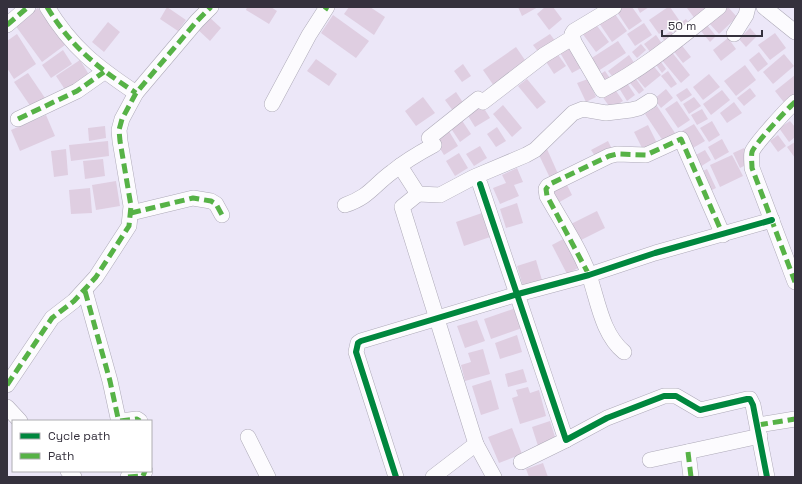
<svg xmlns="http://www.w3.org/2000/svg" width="802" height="484" viewBox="0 0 802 484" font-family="'Space Grotesk',sans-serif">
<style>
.building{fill:#dfcee1}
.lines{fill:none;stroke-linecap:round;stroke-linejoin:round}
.minor-casing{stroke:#aeaab8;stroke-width:16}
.minor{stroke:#fcfbfe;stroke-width:15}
.quiet{stroke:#56b246;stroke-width:5;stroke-dasharray:10 5;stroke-linecap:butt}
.cycleway-casing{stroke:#fff;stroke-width:8}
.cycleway{stroke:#00873e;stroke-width:6}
</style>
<rect width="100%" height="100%" fill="#ece7f8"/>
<g class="building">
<path d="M 167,7 L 186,20 L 178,31 L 160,19 Z"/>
<path d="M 247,7 L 271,7 L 277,11 L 269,24 L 246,10 Z"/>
<path d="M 349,7 L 370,7 L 385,17 L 374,35 L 344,14 Z"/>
<path d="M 518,7 L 538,7 L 522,16 Z"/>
<path d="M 545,7 L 553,7 L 562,19 L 549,30 L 537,14 Z"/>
<path d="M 623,7 L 632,7 L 642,21 L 629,30 L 617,12 Z"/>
<path d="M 637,7 L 649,7 L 640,13 Z"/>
<path d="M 668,7 L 670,7 L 679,20 L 659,34 L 649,20 Z"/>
<path d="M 688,7 L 718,7 L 698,23 L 687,8 Z"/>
<path d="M 725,7 L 728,7 L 737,17 L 719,34 L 708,22 Z"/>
<path d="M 38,8 L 65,45 L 42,62 L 15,25 Z"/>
<path d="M 612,10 L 627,31 L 612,42 L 597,20 Z"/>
<path d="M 207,15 L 221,28 L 210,41 L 196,28 Z"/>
<path d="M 333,15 L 369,41 L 356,58 L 321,33 Z"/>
<path d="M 686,19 L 694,30 L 680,39 L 672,29 Z"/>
<path d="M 108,22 L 120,32 L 104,52 L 92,42 Z"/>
<path d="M 595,23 L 609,42 L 596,52 L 582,33 Z"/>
<path d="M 644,23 L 652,35 L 635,46 L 627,34 Z"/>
<path d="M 707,25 L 716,36 L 710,42 L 701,31 Z"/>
<path d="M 750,28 L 757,36 L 746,47 L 739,39 Z"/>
<path d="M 671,31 L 678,41 L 668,47 L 662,37 Z"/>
<path d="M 775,33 L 786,48 L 770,60 L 758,45 Z"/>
<path d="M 17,34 L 36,64 L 14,79 L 7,68 L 7,41 Z"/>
<path d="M 550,34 L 556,42 L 539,53 L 533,45 Z"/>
<path d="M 656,35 L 665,48 L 654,57 L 644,44 Z"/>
<path d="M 728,38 L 736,49 L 721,61 L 713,50 Z"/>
<path d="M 618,41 L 626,53 L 595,73 L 587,61 Z"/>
<path d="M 680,43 L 691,57 L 683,63 L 672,49 Z"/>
<path d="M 570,44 L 583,67 L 572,73 L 559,51 Z"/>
<path d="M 641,44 L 646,50 L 637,58 L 632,52 Z"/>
<path d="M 516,47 L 527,63 L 494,86 L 483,70 Z"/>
<path d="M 554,49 L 566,66 L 554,74 L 543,57 Z"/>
<path d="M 63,50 L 72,64 L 51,78 L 42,65 Z"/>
<path d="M 671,51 L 690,75 L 681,83 L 661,59 Z"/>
<path d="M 759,52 L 768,64 L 758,72 L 749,60 Z"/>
<path d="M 784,54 L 794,66 L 773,84 L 763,72 Z"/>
<path d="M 629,55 L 637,67 L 617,82 L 608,71 Z"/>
<path d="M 316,59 L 337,74 L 329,86 L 307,71 Z"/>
<path d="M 659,59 L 666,69 L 662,73 L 654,62 Z"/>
<path d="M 80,60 L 91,78 L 68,94 L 56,76 Z"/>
<path d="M 651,63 L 661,75 L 645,88 L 635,76 Z"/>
<path d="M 463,64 L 471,76 L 462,82 L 454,71 Z"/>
<path d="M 745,65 L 756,80 L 736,96 L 724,81 Z"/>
<path d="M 605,71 L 614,84 L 594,79 Z"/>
<path d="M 668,71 L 677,84 L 671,88 L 661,76 Z"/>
<path d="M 28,73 L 45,98 L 31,107 L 14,82 Z"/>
<path d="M 709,74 L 720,87 L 703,100 L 693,87 Z"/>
<path d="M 795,75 L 795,98 L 786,105 L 775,91 Z"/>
<path d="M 527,79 L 546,102 L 537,109 L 518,86 Z"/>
<path d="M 588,79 L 596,97 L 586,102 L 577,83 Z"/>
<path d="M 636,79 L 644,90 L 639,94 L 630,83 Z"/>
<path d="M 627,83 L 635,95 L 627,101 L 619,88 Z"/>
<path d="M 614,88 L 623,101 L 611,109 L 602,96 Z"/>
<path d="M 687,88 L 692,95 L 681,102 L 676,95 Z"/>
<path d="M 750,88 L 756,96 L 744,106 L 737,98 Z"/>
<path d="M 666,89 L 673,98 L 661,108 L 654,99 Z"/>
<path d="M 722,90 L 730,100 L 711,115 L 703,104 Z"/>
<path d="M 456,92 L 466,107 L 456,115 L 445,100 Z"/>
<path d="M 423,97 L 435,113 L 416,126 L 405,111 Z"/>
<path d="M 694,97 L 701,106 L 689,114 L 683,104 Z"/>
<path d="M 677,101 L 690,120 L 678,128 L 665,109 Z"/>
<path d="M 480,102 L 490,118 L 475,127 L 465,111 Z"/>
<path d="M 734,102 L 742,113 L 727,123 L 720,113 Z"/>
<path d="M 503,105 L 522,128 L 512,137 L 493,114 Z"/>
<path d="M 657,106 L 675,133 L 663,141 L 645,114 Z"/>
<path d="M 702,109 L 708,119 L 697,125 L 691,115 Z"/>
<path d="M 46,115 L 55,136 L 20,151 L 11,130 Z"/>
<path d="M 461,119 L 471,134 L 460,142 L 450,127 Z"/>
<path d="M 712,121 L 720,135 L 709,142 L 700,128 Z"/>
<path d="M 790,121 L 795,127 L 795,137 L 789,142 L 779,128 Z"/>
<path d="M 694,124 L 705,141 L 693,148 L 682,131 Z"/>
<path d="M 648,125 L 657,143 L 643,150 L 634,132 Z"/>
<path d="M 105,126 L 106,138 L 89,141 L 88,128 Z"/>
<path d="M 497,127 L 506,141 L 496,147 L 487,134 Z"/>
<path d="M 447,128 L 458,146 L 444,155 L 433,137 Z"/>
<path d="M 778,135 L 786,146 L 778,152 L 770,141 Z"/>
<path d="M 722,139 L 729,152 L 715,160 L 708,147 Z"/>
<path d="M 108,141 L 109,156 L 71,161 L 69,145 Z"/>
<path d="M 608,141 L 613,151 L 597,159 L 591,150 Z"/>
<path d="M 795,142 L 795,158 L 787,147 Z"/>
<path d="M 480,146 L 487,158 L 474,166 L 466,154 Z"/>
<path d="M 744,148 L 750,163 L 740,168 L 733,153 Z"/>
<path d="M 66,149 L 68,175 L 54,177 L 51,151 Z"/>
<path d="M 547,149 L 559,176 L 551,180 L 538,153 Z"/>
<path d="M 705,150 L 711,160 L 700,167 L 694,156 Z"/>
<path d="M 459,153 L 468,168 L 455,176 L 446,161 Z"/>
<path d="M 732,155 L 743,176 L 720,187 L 710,165 Z"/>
<path d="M 103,159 L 105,176 L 85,179 L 83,161 Z"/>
<path d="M 517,168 L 523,182 L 514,185 L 519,196 L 500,204 L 493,188 L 506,183 L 502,175 Z"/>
<path d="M 707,169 L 716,188 L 708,192 L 699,173 Z"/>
<path d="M 116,181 L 120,206 L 96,210 L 92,185 Z"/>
<path d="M 565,181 L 572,195 L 556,204 L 549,190 Z"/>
<path d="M 90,188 L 92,213 L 71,214 L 69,190 Z"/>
<path d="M 517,203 L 523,223 L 506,228 L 500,209 Z"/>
<path d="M 597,211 L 605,228 L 577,242 L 569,225 Z"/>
<path d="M 482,213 L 490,237 L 464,246 L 456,222 Z"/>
<path d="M 567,237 L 582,266 L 567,274 L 552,245 Z"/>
<path d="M 536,260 L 542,280 L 523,286 L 517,266 Z"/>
<path d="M 516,308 L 522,328 L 491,339 L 484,319 Z"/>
<path d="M 477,320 L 485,341 L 465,348 L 457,326 Z"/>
<path d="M 517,335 L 522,352 L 500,359 L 495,343 Z"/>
<path d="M 483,349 L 490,374 L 465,381 L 461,365 L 471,362 L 468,353 Z"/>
<path d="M 523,369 L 527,382 L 508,387 L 505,374 Z"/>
<path d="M 491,380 L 499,409 L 481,415 L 472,386 Z"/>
<path d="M 528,387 L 530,393 L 539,390 L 546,416 L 520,424 L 512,398 L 518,396 L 516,390 Z"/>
<path d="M 550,421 L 556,440 L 538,446 L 532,427 Z"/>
<path d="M 512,428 L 522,454 L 499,463 L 488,437 Z"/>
<path d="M 543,463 L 548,477 L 529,477 L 526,469 Z"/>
</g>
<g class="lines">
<defs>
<g id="minor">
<path d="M 47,7 C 72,48 97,67 136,93"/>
<path d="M 614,7 L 574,31 L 572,34 L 574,42 L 602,90 C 645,68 681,37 719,7"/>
<path d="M 764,7 L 795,32"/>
<path d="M 7,25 L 28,7"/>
<path d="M 734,34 L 746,15 L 748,7"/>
<path d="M 795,102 C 788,108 754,145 752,152 C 751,157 752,163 752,168 L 795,282"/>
<path d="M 272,104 L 309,35 L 327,7"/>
<path d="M 18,119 L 77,91 L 104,72"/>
<path d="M 400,166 L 418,194 L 402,207 L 476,444 L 433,477"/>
<path d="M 480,184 L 566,440 L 607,418 L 664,396 L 676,396 L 700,410 L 747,399 L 750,399 L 753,405 L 767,477"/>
<path d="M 418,194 L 440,195 L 474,177 L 526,155 L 535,150 L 573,113 L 583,109 L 606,113 L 631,110 L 639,108 L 650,101"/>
<path d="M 345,205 C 369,197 373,186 392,172 C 405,161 419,153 434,145 L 429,138 L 478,99 L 483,102 L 544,55 L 572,38"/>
<path d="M 131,213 L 193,198 L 211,201 L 216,204 L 222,215"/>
<path d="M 85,291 L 110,381 L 118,418 L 120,421 L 137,419 L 140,421"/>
<path d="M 624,352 C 602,334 598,301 589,275 C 580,249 561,221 547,196 L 546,189 L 548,186 L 609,156 L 617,154 L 646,155 L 681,139 L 723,235"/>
<path d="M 7,385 L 52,318 L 74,301 L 96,277 L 129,226 L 131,206 L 120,141 L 119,130 L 122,119 L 136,93 L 197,21 L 211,7"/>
<path d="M 7,407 L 20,421"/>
<path d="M 758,425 L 795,419"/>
<path d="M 248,437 L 268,477"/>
<path d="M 476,444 L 494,477"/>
<path d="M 688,452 L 691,477"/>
<path d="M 650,460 L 760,436"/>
<path d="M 521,462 L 566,440"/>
<path d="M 68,471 L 74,477"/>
<path d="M 128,477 L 143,476 L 145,471"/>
<path d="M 396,477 L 356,352 L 358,343 L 361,341 L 518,294 L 589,275 L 655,253 L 772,220"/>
</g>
</defs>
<use href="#minor" class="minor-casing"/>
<use href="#minor" class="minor"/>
<g class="quiet">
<path d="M 47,7 C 72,48 97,67 136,93"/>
<path d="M 325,10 L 327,7"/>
<path d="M 7,25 L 28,7"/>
<path d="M 795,102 C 788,108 754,145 752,152 C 751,157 752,163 752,168 L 795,282"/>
<path d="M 18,119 L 77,91 L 104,72"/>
<path d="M 131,213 L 193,198 L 211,201 L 216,204 L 222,215"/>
<path d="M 589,275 L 547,196 L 546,189 L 550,184 L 609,156 L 617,154 L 646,155 L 681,139 L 723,235 L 725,234"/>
<path d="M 85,291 L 110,381 L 118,418 L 120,421 L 137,419 L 140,421"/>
<path d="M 7,385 L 52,318 L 74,301 L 96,277 L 129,226 L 131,206 L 120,141 L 119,130 L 122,119 L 136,93 L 197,21 L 211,7"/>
<path d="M 758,425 L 795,419"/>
<path d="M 688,452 L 691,477"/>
<path d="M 128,477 L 143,476 L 145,471"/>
</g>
<defs>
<g id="cycleway">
<path d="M 480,184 L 566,440 L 607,418 L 664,396 L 676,396 L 700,410 L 747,399 L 750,399 L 753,405 L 767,477"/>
<path d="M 396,477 L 356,352 L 358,343 L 361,341 L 518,294 L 589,275 L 655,253 L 772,220"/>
</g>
</defs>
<use href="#cycleway" class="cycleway-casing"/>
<use href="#cycleway" class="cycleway"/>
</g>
<rect width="802" height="484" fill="none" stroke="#35313d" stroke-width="16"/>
<rect x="12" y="420" width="140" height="52" fill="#ffffff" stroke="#aeadb1"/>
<rect x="20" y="433" width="20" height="6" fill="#00873e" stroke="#aeadb1"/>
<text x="48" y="440" font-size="12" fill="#35313d">Cycle path</text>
<rect x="20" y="453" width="20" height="6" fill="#56b246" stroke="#aeadb1"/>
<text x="48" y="460" font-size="12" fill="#35313d">Path</text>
<path d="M662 30v6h100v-6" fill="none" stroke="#35313d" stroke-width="2"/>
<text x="668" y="30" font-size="12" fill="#35313d" stroke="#ffffff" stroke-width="3" paint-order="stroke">50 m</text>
</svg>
